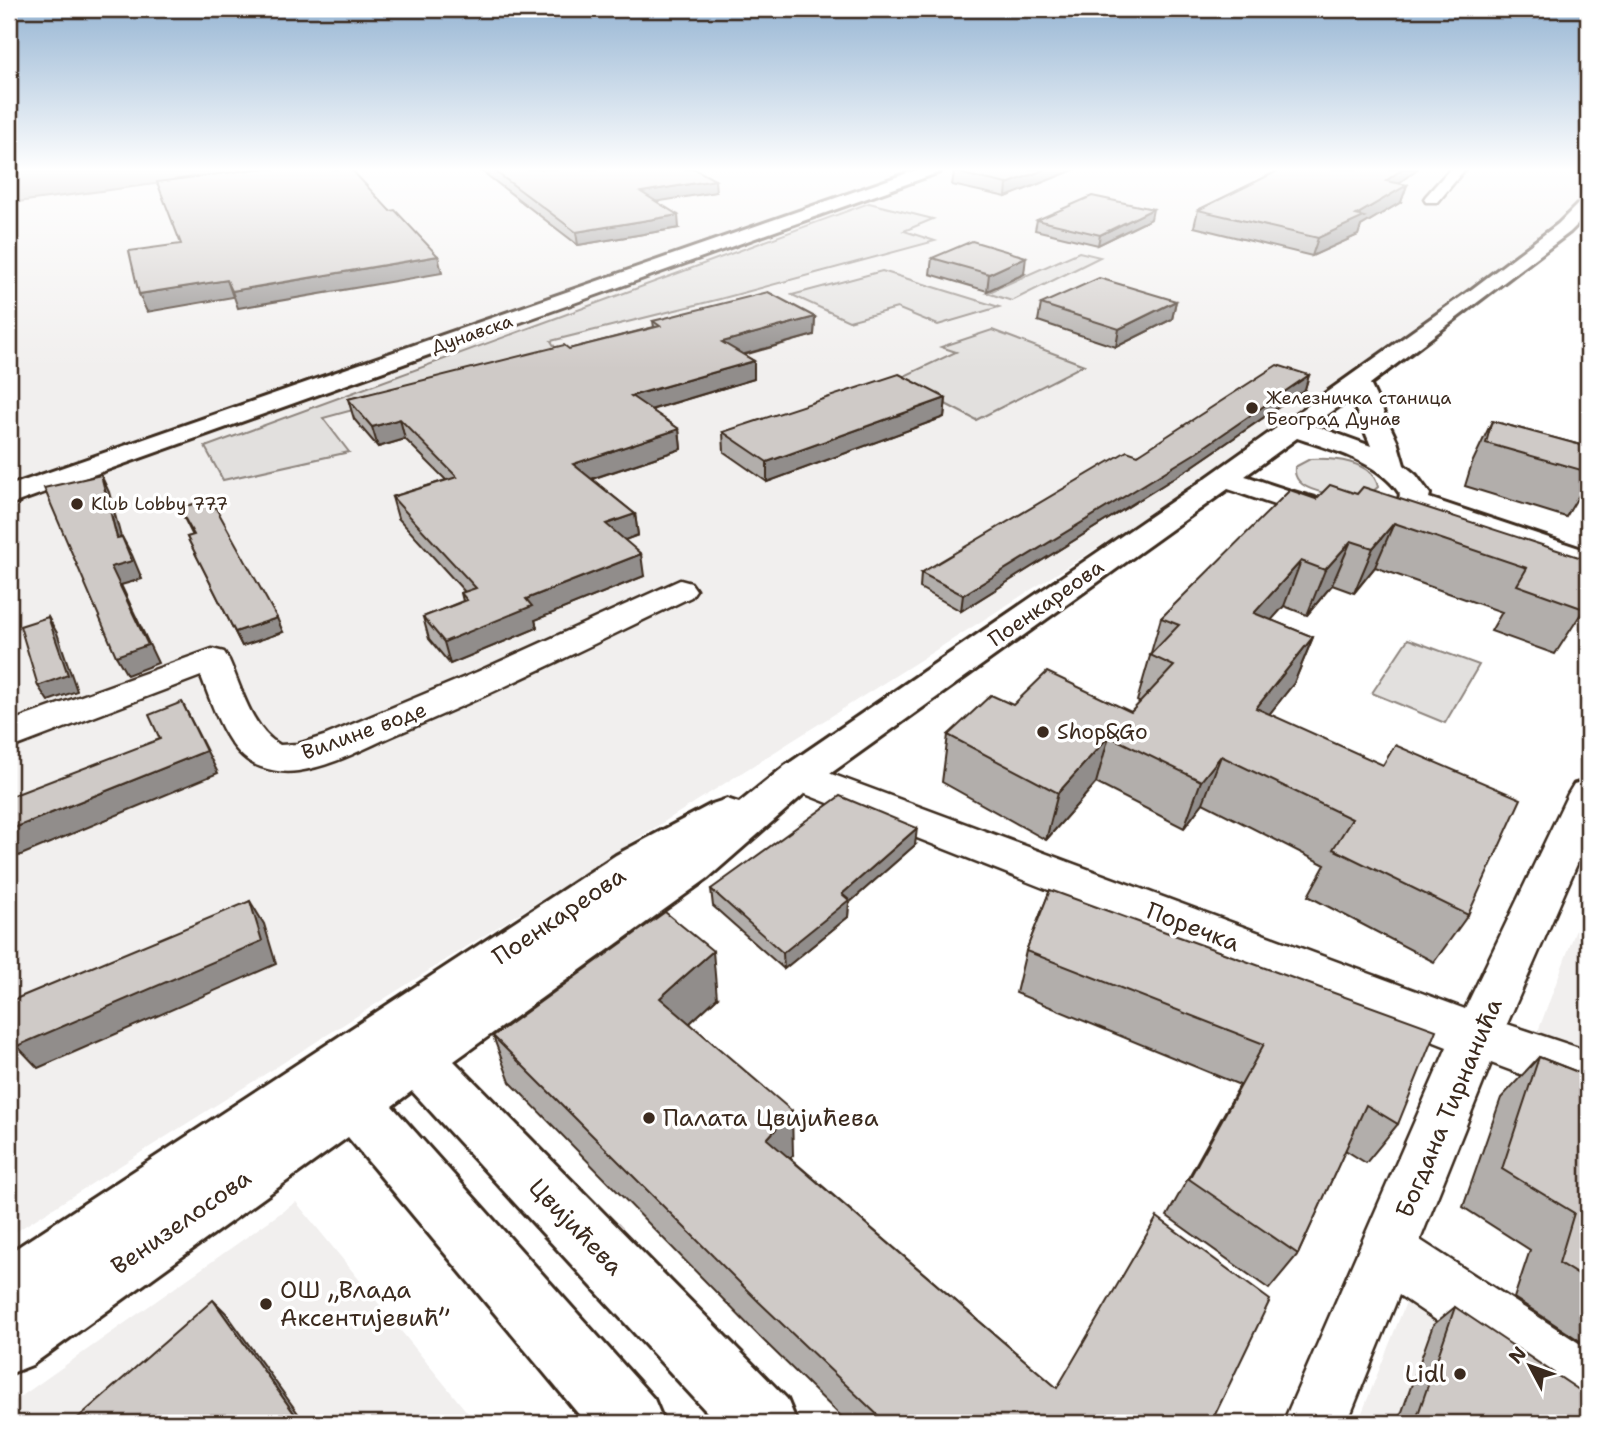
<svg xmlns="http://www.w3.org/2000/svg" width="1597" height="1432" viewBox="0 0 1597 1432" font-family="'Shantell Sans',sans-serif">
<style>
.built{fill:#f1efee}
.green{fill:#e2e0de;stroke:#8e857e;stroke-width:2}
.water{fill:#bcb6b3;stroke:#887e77;stroke-width:2}
.lines{fill:none;stroke-linecap:round;stroke-linejoin:round}
.minor-casing{stroke:#3b2a1e;stroke-width:5}
.tertiary-casing{stroke:#3b2a1e;stroke-width:6}
.secondary-casing{stroke:#3b2a1e;stroke-width:6}
.minor{fill:#fff;fill-rule:evenodd}
.tertiary{fill:#fff;fill-rule:evenodd}
.secondary{fill:#fff;fill-rule:evenodd}
.wall{fill:#b2aeab;stroke:#3b2a1e;stroke-width:2}
.shaded-wall{fill:#918d8b;stroke:#3b2a1e;stroke-width:2}
.building{fill:#cfcac7;stroke:#3b2a1e;stroke-width:2}
.poi-dot{fill:#3b2a1e;stroke:#fff;stroke-width:2.5}
.labels{text-anchor:middle;dominant-baseline:central;stroke-width:7;stroke-linejoin:round;paint-order:stroke}
.far-street-label{font-size:18px;fill:#3b2a1e;stroke:#fff}
.far-poi-label{font-size:18px;fill:#3b2a1e;stroke:#fff;text-anchor:start}
.street-label{font-size:21px;fill:#3b2a1e;stroke:#fff}
.poi-label{font-size:21px;fill:#3b2a1e;stroke:#fff;text-anchor:start}
.near-street-label{font-size:24px;fill:#3b2a1e;stroke:#fff}
.near-poi-label{font-size:24px;fill:#3b2a1e;stroke:#fff;text-anchor:start}
</style>
<rect width="100%" height="100%" fill="#fff"/>
<filter id="ink" filterUnits="userSpaceOnUse"><feTurbulence type="fractalNoise" baseFrequency=".0143" numOctaves="2"/><feDisplacementMap in="SourceGraphic" scale="14" xChannelSelector="R" yChannelSelector="G"/><feConvolveMatrix kernelMatrix="1 2 1 2 8 2 1 2 1" color-interpolation-filters="sRGB"/></filter>
<g filter="url(#ink)">
<g class="built">
<path d="M 9,169 L 1588,169 L 1588,187 L 1554,226 L 1522,252 L 1222,469 L 9,1236 Z"/>
<path d="M 1588,897 L 1588,1056 L 1536,1037 Z"/>
<path d="M 296,1202 L 476,1423 L 9,1423 L 9,1405 Z"/>
<path d="M 1412,1287 L 1588,1423 L 1358,1423 Z"/>
</g>
<g class="green">
<path d="M 869,203 L 933,219 L 904,231 L 935,241 L 720,299 L 551,341 L 559,354 L 323,418 L 349,452 L 223,480 L 205,447 Z"/>
<path d="M 1079,252 L 1100,257 L 1012,301 L 987,293 Z"/>
<path d="M 882,271 L 999,307 L 938,325 L 897,308 L 849,321 L 792,295 Z"/>
<path d="M 992,330 L 1084,365 L 976,420 L 898,379 L 956,352 L 941,347 Z"/>
<path d="M 1310,459 C 1331,458 1373,460 1378,487 L 1367,496 C 1349,495 1291,497 1295,467 Z"/>
<path d="M 1408,639 L 1479,665 L 1445,723 L 1372,693 Z"/>
</g>
<path class="water" d="M 9,169 L 269,169 L 9,203 Z"/>
<g class="lines">
<defs>
<g id="minor">
<path d="M 1450,169 L 1465,169 L 1438,202 L 1426,202 L 1424,199 L 1426,196 Z"/>
<path d="M 680,580 L 691,583 L 696,590 L 691,597 C 595,643 500,691 402,732 C 368,746 334,766 298,771 C 285,773 273,771 261,767 C 227,756 213,706 201,676 L 9,749 L 9,722 L 212,649 L 224,652 L 229,660 C 241,687 252,730 280,745 L 298,744 L 324,736 L 477,672 Z"/>
<path d="M 799,762 L 1465,1009 L 1568,794 L 1574,784 L 1588,780 L 1588,839 L 1507,1024 L 1588,1051 L 1588,1099 L 1491,1063 L 1420,1240 L 1588,1349 L 1588,1418 L 1566,1408 L 1399,1295 L 1347,1423 L 1283,1423 L 1447,1047 L 785,786 L 779,776 L 785,766 Z"/>
</g>
<path id="tertiary" d="M 1588,199 L 1588,214 L 1570,232 L 1370,384 L 1397,441 L 1404,465 L 1416,475 L 1430,494 L 1429,498 L 1588,551 L 1588,571 L 1417,514 C 1369,543 1276,505 1228,489 L 813,786 L 708,878 L 454,1061 L 787,1399 L 797,1423 L 717,1423 L 412,1091 L 392,1106 L 654,1399 L 664,1423 L 586,1423 L 348,1137 L 32,1365 L 9,1374 L 9,1253 L 616,855 L 712,804 L 727,799 L 739,803 L 785,766 L 1196,485 L 1472,289 L 1558,224 L 1582,200 ZM 1351,398 L 1369,441 L 1371,446 L 1313,425 ZM 1297,438 C 1333,450 1378,461 1400,494 L 1399,499 C 1365,522 1282,487 1245,476 Z"/>
<path id="secondary" d="M 919,169 L 942,169 L 940,172 L 9,505 L 9,486 Z"/>
</defs>
<use href="#minor" class="minor-casing"/>
<use href="#tertiary" class="tertiary-casing"/>
<use href="#secondary" class="secondary-casing"/>
<use href="#minor" class="minor"/>
<use href="#tertiary" class="tertiary"/>
<use href="#secondary" class="secondary"/>
</g>
<g class="wall">
<path d="M 479,169 L 695,169 L 716,192 L 656,201 L 679,228 L 578,245 Z"/>
<path d="M 963,169 L 1076,169 L 1006,197 L 952,185 L 954,172 Z"/>
<path d="M 1282,169 L 1417,169 L 1398,183 L 1407,185 L 1401,202 L 1361,226 L 1358,235 L 1312,256 L 1194,227 L 1198,210 Z"/>
<path d="M 1151,219 L 1098,245 L 1035,230 L 1037,220 Z"/>
<path d="M 932,258 L 1024,274 L 987,291 L 930,274 Z"/>
<path d="M 1176,301 L 1172,319 L 1116,347 L 1038,321 L 1041,304 Z"/>
<path d="M 815,317 L 814,335 L 744,355 L 754,361 L 754,379 L 651,410 L 679,429 L 681,449 L 592,479 L 635,514 L 638,535 L 624,540 L 644,576 L 535,620 L 537,628 L 450,664 L 429,639 L 423,617 L 463,601 L 461,593 L 465,592 L 398,518 L 392,497 L 446,480 L 405,439 L 378,447 L 354,419 L 348,399 L 569,349 L 654,327 L 653,321 Z"/>
<path d="M 1309,375 L 1305,389 L 1190,468 L 961,611 L 920,588 L 921,573 L 1138,455 Z"/>
<path d="M 946,398 L 944,417 L 767,482 L 724,452 L 723,432 Z"/>
<path d="M 1492,421 L 1588,447 L 1588,480 L 1566,517 L 1465,486 L 1472,463 Z"/>
<path d="M 1357,494 L 1588,560 L 1584,609 L 1555,654 L 1491,631 L 1502,612 L 1375,567 L 1354,593 L 1332,585 L 1307,615 L 1284,606 L 1271,620 L 1313,637 L 1294,683 L 1269,714 L 1468,915 L 1434,962 L 1308,896 L 1325,865 L 1203,803 L 1184,828 L 1096,783 L 1046,840 L 942,782 L 948,735 L 1013,705 L 1131,712 L 1140,703 L 1137,701 L 1161,618 L 1316,499 Z"/>
<path d="M 179,508 L 283,632 L 242,646 L 187,537 L 193,536 Z"/>
<path d="M 915,845 L 849,903 L 848,917 L 784,969 L 713,906 L 711,889 Z"/>
<path d="M 1050,890 L 1398,1124 L 1366,1163 L 1345,1150 L 1298,1254 L 1269,1289 L 1167,1216 L 1240,1085 L 1016,993 L 1026,951 Z"/>
<path d="M 1588,897 L 1588,924 L 1580,920 Z"/>
<path d="M 717,998 L 690,1023 L 793,1155 L 790,1158 L 1057,1388 L 1211,1423 L 848,1423 L 762,1339 L 510,1082 L 493,1036 Z"/>
<path d="M 1539,1057 L 1588,1076 L 1588,1346 L 1514,1298 L 1530,1250 L 1463,1207 L 1501,1098 Z"/>
<path d="M 1455,1307 L 1588,1423 L 1398,1423 L 1433,1325 Z"/>
</g>
<g class="shaded-wall">
<path d="M 1046,169 L 1076,169 L 1006,197 L 1007,184 Z"/>
<path d="M 1402,169 L 1417,169 L 1380,198 L 1386,181 Z"/>
<path d="M 715,180 L 716,192 L 642,204 L 641,192 Z"/>
<path d="M 1407,185 L 1401,202 L 1361,226 L 1358,235 L 1312,256 L 1318,238 Z"/>
<path d="M 1153,209 L 1151,219 L 1098,245 L 1100,235 Z"/>
<path d="M 678,215 L 679,228 L 578,245 L 576,232 Z"/>
<path d="M 438,256 L 442,273 L 238,308 L 232,291 Z"/>
<path d="M 1026,257 L 1024,274 L 987,291 L 989,274 Z"/>
<path d="M 227,280 L 233,297 L 147,312 L 139,294 Z"/>
<path d="M 1176,301 L 1172,319 L 1116,347 L 1119,329 Z"/>
<path d="M 815,317 L 814,335 L 723,360 L 722,342 Z"/>
<path d="M 754,361 L 754,379 L 633,415 L 631,396 Z"/>
<path d="M 1309,375 L 1305,389 L 1190,468 L 961,611 L 963,595 Z"/>
<path d="M 946,398 L 944,417 L 767,482 L 767,462 Z"/>
<path d="M 400,419 L 405,439 L 378,447 L 372,427 Z"/>
<path d="M 679,429 L 681,449 L 576,484 L 573,464 Z"/>
<path d="M 101,475 L 109,492 L 126,556 L 117,538 Z"/>
<path d="M 635,514 L 638,535 L 609,546 L 606,524 Z"/>
<path d="M 1394,523 L 1375,567 L 1354,593 L 1373,548 Z"/>
<path d="M 122,537 L 132,555 L 142,579 L 121,585 L 158,663 L 127,675 L 116,656 L 111,567 Z"/>
<path d="M 1351,541 L 1332,585 L 1307,615 L 1325,570 Z"/>
<path d="M 641,554 L 644,576 L 535,620 L 537,628 L 450,664 L 444,642 L 526,599 Z"/>
<path d="M 1301,561 L 1284,606 L 1237,659 L 1254,613 Z"/>
<path d="M 48,617 L 57,633 L 77,691 L 48,701 L 38,686 Z"/>
<path d="M 277,618 L 283,632 L 242,646 L 235,632 Z"/>
<path d="M 1313,637 L 1294,683 L 1237,755 L 1256,708 Z"/>
<path d="M 182,702 L 218,773 L 9,860 L 9,830 L 206,751 Z"/>
<path d="M 1109,736 L 1096,783 L 1046,840 L 1058,793 Z"/>
<path d="M 1221,756 L 1203,803 L 1184,828 L 1201,781 Z"/>
<path d="M 917,828 L 915,845 L 849,903 L 848,917 L 784,969 L 783,953 L 842,894 Z"/>
<path d="M 250,901 L 264,924 L 276,964 L 38,1068 L 17,1046 Z"/>
<path d="M 713,951 L 717,998 L 667,1044 L 660,998 Z"/>
<path d="M 792,1111 L 793,1155 L 769,1182 L 767,1139 Z"/>
<path d="M 213,1300 L 226,1313 L 305,1423 L 301,1423 Z"/>
</g>
<g class="building">
<path d="M 256,169 L 351,169 L 390,211 L 395,210 L 438,256 L 232,291 L 227,280 L 139,294 L 129,251 L 181,244 L 157,182 Z"/>
<path d="M 492,169 L 695,169 L 715,180 L 641,192 L 678,215 L 576,232 Z"/>
<path d="M 963,169 L 1046,169 L 1007,184 L 954,172 Z"/>
<path d="M 1282,169 L 1402,169 L 1386,181 L 1407,185 L 1356,215 L 1364,217 L 1318,238 L 1198,210 Z"/>
<path d="M 1092,196 L 1153,209 L 1100,235 L 1037,220 Z"/>
<path d="M 972,241 L 1026,257 L 989,274 L 932,258 Z"/>
<path d="M 1099,278 L 1176,301 L 1119,329 L 1041,304 Z"/>
<path d="M 768,292 L 815,317 L 722,342 L 754,361 L 631,396 L 679,429 L 573,464 L 635,514 L 606,524 L 641,554 L 526,599 L 532,606 L 444,642 L 423,617 L 467,600 L 461,593 L 476,588 L 392,497 L 457,477 L 400,419 L 372,427 L 348,399 L 564,345 L 569,349 L 660,326 L 653,321 Z"/>
<path d="M 1277,365 L 1309,375 L 1194,454 L 963,595 L 921,573 L 1127,451 L 1138,455 Z"/>
<path d="M 899,374 L 946,398 L 767,462 L 723,432 Z"/>
<path d="M 1492,421 L 1588,447 L 1588,472 L 1486,443 Z"/>
<path d="M 101,475 L 117,538 L 122,537 L 132,561 L 111,567 L 148,645 L 116,656 L 44,488 Z"/>
<path d="M 1330,485 L 1357,494 L 1363,487 L 1588,560 L 1588,601 L 1584,609 L 1517,585 L 1527,568 L 1394,523 L 1373,548 L 1351,541 L 1325,570 L 1301,561 L 1254,613 L 1313,637 L 1256,708 L 1383,765 L 1395,745 L 1521,799 L 1468,915 L 1333,849 L 1352,819 L 1221,756 L 1201,781 L 1109,736 L 1058,793 L 948,735 L 991,695 L 1013,705 L 1047,672 L 1131,712 L 1174,666 L 1150,655 L 1179,625 L 1161,618 L 1290,490 L 1316,499 Z"/>
<path d="M 211,499 L 277,618 L 235,632 L 187,537 L 194,535 L 179,508 Z"/>
<path d="M 48,617 L 68,675 L 38,686 L 20,626 Z"/>
<path d="M 182,702 L 206,751 L 9,830 L 9,797 L 160,739 L 149,715 Z"/>
<path d="M 840,796 L 917,828 L 842,894 L 849,900 L 783,953 L 711,889 Z"/>
<path d="M 1050,890 L 1436,1030 L 1398,1124 L 1366,1105 L 1298,1254 L 1189,1179 L 1264,1044 L 1026,951 Z"/>
<path d="M 250,901 L 262,941 L 17,1046 L 13,1000 Z"/>
<path d="M 665,912 L 713,951 L 660,998 L 792,1111 L 767,1139 L 1057,1388 L 1157,1217 L 1270,1300 L 1211,1423 L 886,1423 L 759,1302 L 493,1036 Z"/>
<path d="M 1539,1057 L 1588,1076 L 1588,1281 L 1559,1263 L 1574,1213 L 1502,1169 Z"/>
<path d="M 213,1300 L 301,1423 L 72,1423 Z"/>
<path d="M 1455,1307 L 1588,1396 L 1588,1423 L 1415,1423 Z"/>
</g>
</g>
<linearGradient id="sky" x2="0" y2="1"><stop stop-color="#96b5d3"/><stop offset="0.46" stop-color="#fff"/><stop offset="1" stop-color="#fff" stop-opacity="0"/></linearGradient>
<rect width="1597" height="369" fill="url(#sky)"/>
<g class="poi-dot">
<circle cx="1252" cy="408" r="7"/>
<circle cx="77" cy="504" r="7"/>
<circle cx="1043" cy="732" r="7"/>
<circle cx="649" cy="1118" r="7"/>
<circle cx="266" cy="1304" r="7"/>
<circle cx="1460" cy="1374" r="7"/>
</g>
<g class="labels">
<g class="far-street-label">
<text transform="translate(472 334) rotate(-19)">Дунавска</text>
</g>
<g class="far-poi-label">
<text x="1266" y="398">Железничка станица<tspan x="1266" dy="21">Београд Дунав</tspan></text>
<text x="91" y="504">Klub Lobby 777</text>
</g>
<g class="street-label">
<text transform="translate(1046 603) rotate(-35)">Поенкареова</text>
<text transform="translate(364 731) rotate(-20)">Вилине воде</text>
</g>
<g class="poi-label">
<text x="1057" y="732">Shop&amp;Go</text>
</g>
<g class="near-street-label">
<text transform="translate(559 916) rotate(-34)">Поенкареова</text>
<text transform="translate(1193 927) rotate(21)">Поречка</text>
<text transform="translate(1449 1108) rotate(-67)">Богдана Тирнанића</text>
<text transform="translate(181 1222) rotate(-35)">Венизелосова</text>
<text transform="translate(576 1227) rotate(46)">Цвијићева</text>
</g>
<g class="near-poi-label">
<text x="663" y="1118">Палата Цвијићева</text>
<text x="280" y="1290">ОШ „Влада<tspan x="280" dy="28">Аксентијевић”</tspan></text>
<text x="1446" y="1374" text-anchor="end">Lidl</text>
</g>
</g>
<rect width="1597" height="1432" fill="none" stroke="#fff" stroke-width="35"/>
<rect x="18" y="18" width="1562" height="1397" fill="none" stroke="#3b2a1e" stroke-width="2.5" filter="url(#ink)"/>
<g transform="translate(1530 1366) rotate(311)" stroke="#ffffff" stroke-width="5" paint-order="stroke">
<path d="M0-5L12 26L0 18L-12 26Z" fill="#3b2a1e"/>
<text y="-10" font-size="19" font-weight="bold" text-anchor="middle" fill="#3b2a1e">N</text>
</g>
</svg>
